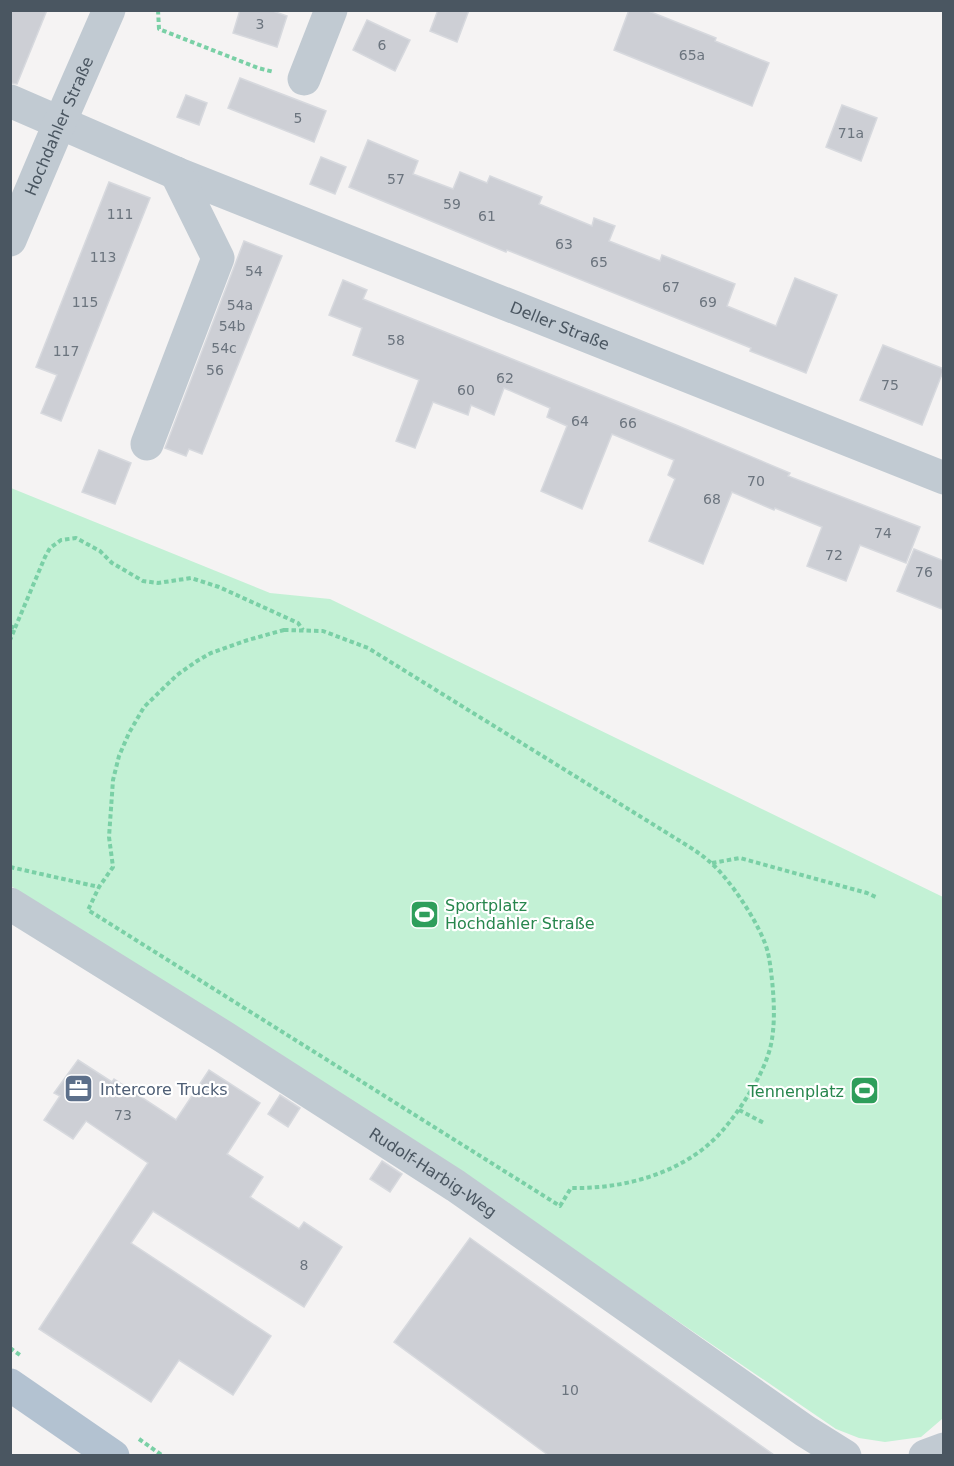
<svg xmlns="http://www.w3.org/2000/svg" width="954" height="1466" viewBox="0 0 954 1466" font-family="'DejaVu Sans',sans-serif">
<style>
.green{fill:#c3f1d5}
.building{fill:#cdcfd5;stroke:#d7d9de;stroke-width:1.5}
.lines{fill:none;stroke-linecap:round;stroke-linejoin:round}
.path{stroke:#7ad0a6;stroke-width:4;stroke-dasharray:4.5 3;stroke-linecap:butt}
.minor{stroke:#c1cad2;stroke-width:33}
.major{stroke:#b3c2d1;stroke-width:33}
.labels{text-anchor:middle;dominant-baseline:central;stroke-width:4.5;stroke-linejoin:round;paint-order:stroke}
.number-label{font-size:14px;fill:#6b747e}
.street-label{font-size:16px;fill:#4a5661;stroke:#fff}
.leisure-label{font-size:16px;fill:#27864d;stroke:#fff;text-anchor:start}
.service-label{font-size:16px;fill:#4e5e75;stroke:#fff;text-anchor:start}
</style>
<rect width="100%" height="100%" fill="#f5f3f3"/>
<path class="green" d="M 11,488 L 270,593 L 330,599 L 943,897 L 942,1419 L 921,1437 L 885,1442 L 859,1438 L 836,1429 L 456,1170 L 11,886 Z"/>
<g class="building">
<path d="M 10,10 L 47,10 L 17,84 L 10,83 Z"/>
<path d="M 240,10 L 270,10 L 287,16 L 277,47 L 233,33 Z"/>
<path d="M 438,10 L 469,10 L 457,42 L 430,31 Z"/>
<path d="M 629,10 L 646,10 L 716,38 L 715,41 L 769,63 L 752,106 L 614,50 Z"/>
<path d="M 367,20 L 410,40 L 395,71 L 353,50 Z"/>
<path d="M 240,78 L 326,111 L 314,142 L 228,108 Z"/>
<path d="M 186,95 L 207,103 L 199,125 L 177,117 Z"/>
<path d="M 842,105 L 877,118 L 861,161 L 826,147 Z"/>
<path d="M 368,140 L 418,161 L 413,174 L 453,189 L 460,172 L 487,183 L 490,176 L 542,197 L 539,204 L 592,226 L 594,218 L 615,226 L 609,241 L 660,261 L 662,255 L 735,284 L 727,306 L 776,326 L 795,278 L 837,295 L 806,373 L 750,351 L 751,348 L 507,250 L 506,252 L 349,187 Z"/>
<path d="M 321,157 L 346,167 L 335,194 L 310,184 Z"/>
<path d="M 109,182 L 150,198 L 61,421 L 41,413 L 57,375 L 36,367 Z"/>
<path d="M 244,241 L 282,256 L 202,454 L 189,449 L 186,456 L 165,448 Z"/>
<path d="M 343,280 L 367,290 L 363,299 L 676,425 L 790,473 L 788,476 L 920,527 L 906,563 L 860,545 L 846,581 L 807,566 L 822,527 L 775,508 L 774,510 L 732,492 L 703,564 L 649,541 L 675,479 L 668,475 L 674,460 L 612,434 L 582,509 L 541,491 L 567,426 L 547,417 L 550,408 L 504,388 L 494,415 L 471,405 L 468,415 L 433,402 L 415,448 L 396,441 L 419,380 L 353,355 L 362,328 L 329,315 Z"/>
<path d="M 883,345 L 944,369 L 922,425 L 860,400 Z"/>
<path d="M 99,450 L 131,463 L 115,504 L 82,492 Z"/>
<path d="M 914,549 L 944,561 L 944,610 L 897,591 Z"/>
<path d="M 78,1060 L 112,1082 L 114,1079 L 176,1120 L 209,1070 L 260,1103 L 227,1154 L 263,1177 L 250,1197 L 299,1229 L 304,1222 L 342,1247 L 304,1307 L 153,1211 L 131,1243 L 271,1336 L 233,1395 L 179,1360 L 151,1402 L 39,1329 L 148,1163 L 86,1121 L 73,1139 L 44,1120 L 60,1096 L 54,1093 Z"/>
<path d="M 280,1095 L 300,1108 L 288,1127 L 268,1114 Z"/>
<path d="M 382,1161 L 402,1174 L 390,1192 L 370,1179 Z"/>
<path d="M 470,1238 L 774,1455 L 548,1455 L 394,1342 Z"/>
</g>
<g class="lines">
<g class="path">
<path d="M 158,10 L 159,29 L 258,68 L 274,72"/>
<path d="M 10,626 L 15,628 L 10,640"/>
<path d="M 15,628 L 45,557 L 50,548 L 61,540 L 76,538 L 100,551 L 112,563 L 143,581 L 158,583 L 191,578 L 219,587 L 298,623 L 303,630"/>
<path d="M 284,630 L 323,631 L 368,648 L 688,846 C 696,851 703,856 710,862 C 730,879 762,927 768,953 C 770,962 771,971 772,980 C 774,999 775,1020 772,1039 C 769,1059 758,1080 747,1097 C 735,1116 721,1135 703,1149 C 667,1177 617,1189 571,1188 L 560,1206 L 88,910 L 99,887 L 113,867 L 109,837 L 113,780 L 119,756 L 129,733 L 144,707 L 177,675 L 197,661 L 211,653 L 248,640 Z"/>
<path d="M 712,863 L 740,858 L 867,893 L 878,898"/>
<path d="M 10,867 L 99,887"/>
<path d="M 739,1110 L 764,1123"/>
<path d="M 10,1348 L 20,1355"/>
<path d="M 139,1439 L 163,1456"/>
</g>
<g class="minor">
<path d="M 304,79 L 331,10"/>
<path id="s1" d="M 10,101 L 176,173 L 944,478"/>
<path id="s2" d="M 10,240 L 60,122 L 109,10"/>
<path d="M 147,444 L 218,258 L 176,173"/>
<path id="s3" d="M 10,904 L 224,1037 L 456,1186 L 805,1431 L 845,1456"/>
<path d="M 925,1456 L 944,1449"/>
</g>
<path class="major" d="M 10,1385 L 113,1456"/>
</g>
<defs>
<symbol id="stadium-square" viewBox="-11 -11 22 22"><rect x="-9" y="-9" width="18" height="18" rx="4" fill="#2e9e5b" stroke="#fff"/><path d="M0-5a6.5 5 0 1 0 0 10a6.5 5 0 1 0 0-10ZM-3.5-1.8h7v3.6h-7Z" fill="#fff"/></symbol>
<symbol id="office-square" viewBox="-11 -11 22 22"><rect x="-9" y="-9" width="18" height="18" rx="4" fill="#5c6f8a" stroke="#fff"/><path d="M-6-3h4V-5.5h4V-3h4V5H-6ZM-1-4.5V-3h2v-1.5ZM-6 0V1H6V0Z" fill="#fff"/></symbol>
</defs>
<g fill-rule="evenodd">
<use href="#stadium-square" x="408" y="898" width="33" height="33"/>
<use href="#office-square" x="62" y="1072" width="33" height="33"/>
<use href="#stadium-square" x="848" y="1074" width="33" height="33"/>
</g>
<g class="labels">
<g class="number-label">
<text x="260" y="24">3</text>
<text x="382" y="45">6</text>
<text x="692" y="55">65a</text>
<text x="298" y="118">5</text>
<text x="851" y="133">71a</text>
<text x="396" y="179">57</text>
<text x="452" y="204">59</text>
<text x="120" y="214">111</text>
<text x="487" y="216">61</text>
<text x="564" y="244">63</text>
<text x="103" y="257">113</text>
<text x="599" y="262">65</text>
<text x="254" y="271">54</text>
<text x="671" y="287">67</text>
<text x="85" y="302">115</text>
<text x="708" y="302">69</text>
<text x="240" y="305">54a</text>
<text x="232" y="326">54b</text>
<text x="396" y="340">58</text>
<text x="224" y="348">54c</text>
<text x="66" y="351">117</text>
<text x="215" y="370">56</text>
<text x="505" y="378">62</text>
<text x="890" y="385">75</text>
<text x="466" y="390">60</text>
<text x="580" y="421">64</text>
<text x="628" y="423">66</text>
<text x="756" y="481">70</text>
<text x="712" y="499">68</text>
<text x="883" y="533">74</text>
<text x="834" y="555">72</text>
<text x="924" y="572">76</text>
<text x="123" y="1115">73</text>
<text x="304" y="1265">8</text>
<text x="570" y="1390">10</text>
</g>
<g class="street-label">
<text stroke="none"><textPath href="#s2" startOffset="124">Hochdahler Straße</textPath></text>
<text stroke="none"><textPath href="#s1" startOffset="594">Deller Straße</textPath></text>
<text stroke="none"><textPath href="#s3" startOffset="501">Rudolf-Harbig-Weg</textPath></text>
</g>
<g class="leisure-label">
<text x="445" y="905">Sportplatz<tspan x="445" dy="18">Hochdahler Straße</tspan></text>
<text x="844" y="1091" text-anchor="end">Tennenplatz</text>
</g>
<g class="service-label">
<text x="100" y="1089">Intercore Trucks</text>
</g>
</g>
<rect width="954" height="1466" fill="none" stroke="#4a5661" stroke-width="24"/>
</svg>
